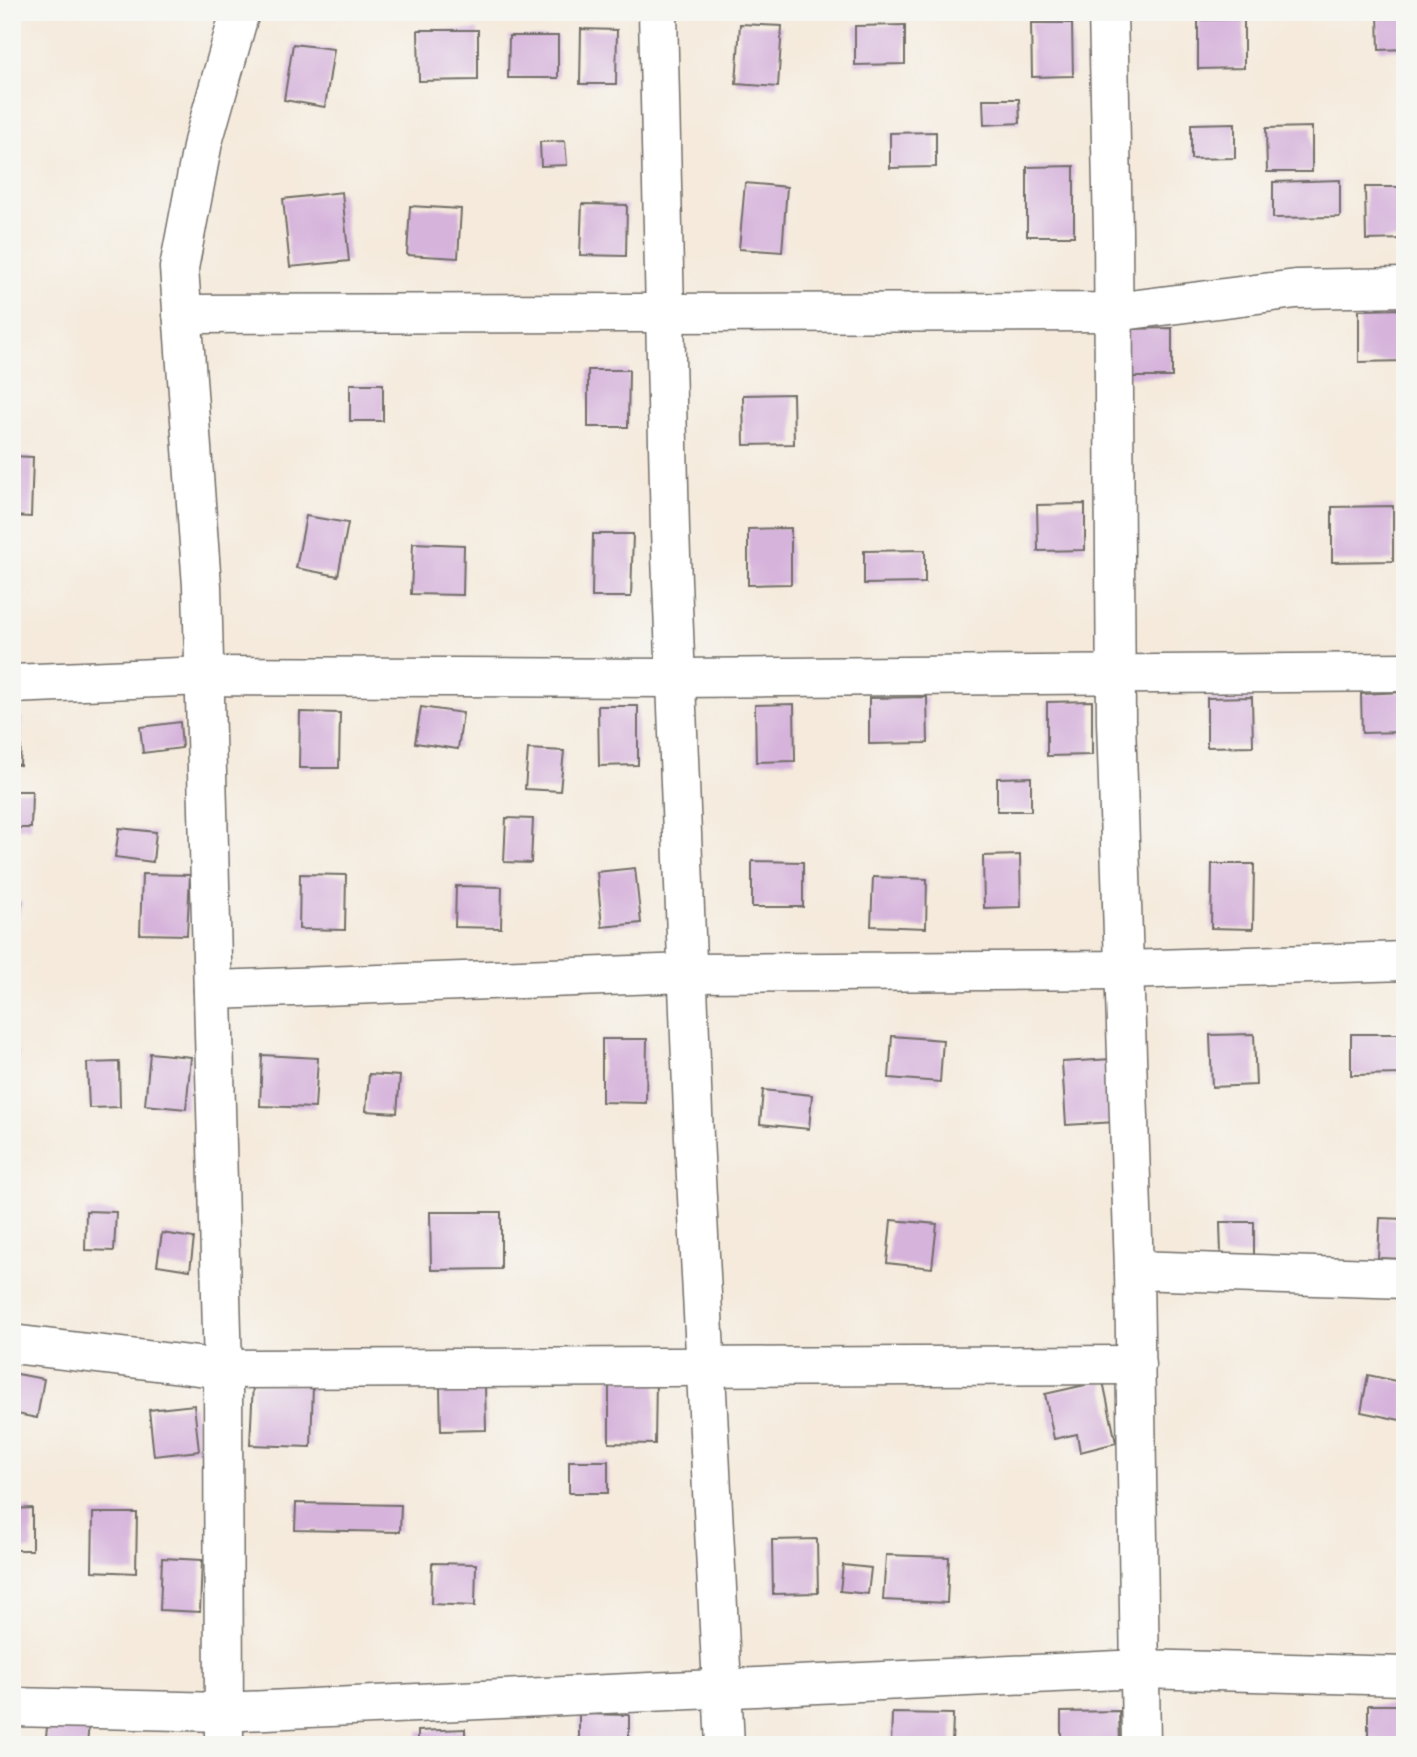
<svg xmlns="http://www.w3.org/2000/svg" width="1417" height="1757" viewBox="0 0 1417 1757" font-family="'IM FELL DW Pica',serif">
<style>
.building{fill:#d6b3db}
.lines{fill:none;stroke-linecap:round;stroke-linejoin:round}
.minor-casing{stroke:#726e69;stroke-width:41}
.minor{stroke:#fff;stroke-width:38}
</style>
<rect width="100%" height="100%" fill="#f6f6f2"/>
<filter id="ink" filterUnits="userSpaceOnUse"><feTurbulence type="fractalNoise" baseFrequency=".0143" numOctaves="2"/><feDisplacementMap in="SourceGraphic" scale="14" xChannelSelector="R" yChannelSelector="G"/><feConvolveMatrix kernelMatrix="1 2 1 2 8 2 1 2 1" color-interpolation-filters="sRGB"/></filter>
<filter id="wash" filterUnits="userSpaceOnUse"><feTurbulence type="fractalNoise" baseFrequency=".00686" numOctaves="4" result="noise"/><feDisplacementMap in="SourceGraphic" scale="28" xChannelSelector="R" yChannelSelector="G"/><feGaussianBlur stdDeviation="1.57" result="paint"/><feColorMatrix in="noise" values="0 0 0 0 0 0 0 0 0 0 0 0 0 0 0 0 0 1.4 0 .05"/><feComposite in="paint" operator="in"/></filter>
<g filter="url(#wash)">
<rect width="100%" height="100%" fill="#f5eadc"/>
<g id="blocks">
<g class="building">
<path d="M 1378,13 L 1405,13 L 1405,49 L 1379,50 Z"/>
<path d="M 1244,19 L 1244,68 L 1198,69 L 1198,20 Z"/>
<path d="M 1031,23 L 1072,23 L 1073,76 L 1032,77 Z"/>
<path d="M 740,24 L 782,26 L 778,87 L 736,84 Z"/>
<path d="M 905,25 L 905,64 L 855,65 L 855,26 Z"/>
<path d="M 581,29 L 617,30 L 616,84 L 580,84 Z"/>
<path d="M 418,30 L 478,30 L 478,80 L 419,81 Z"/>
<path d="M 509,36 L 558,36 L 558,78 L 508,78 Z"/>
<path d="M 293,44 L 334,49 L 325,107 L 284,100 Z"/>
<path d="M 983,99 L 1019,99 L 1020,123 L 984,125 Z"/>
<path d="M 1235,123 L 1235,158 L 1191,159 L 1191,124 Z"/>
<path d="M 1312,127 L 1312,172 L 1267,172 L 1266,128 Z"/>
<path d="M 936,132 L 936,167 L 890,168 L 890,133 Z"/>
<path d="M 565,141 L 567,165 L 541,166 L 540,142 Z"/>
<path d="M 1074,166 L 1074,236 L 1027,236 L 1027,167 Z"/>
<path d="M 1340,180 L 1340,217 L 1273,218 L 1273,182 Z"/>
<path d="M 745,183 L 787,187 L 782,252 L 739,249 Z"/>
<path d="M 1365,187 L 1405,187 L 1405,239 L 1366,240 Z"/>
<path d="M 342,192 L 349,261 L 290,267 L 283,199 Z"/>
<path d="M 582,204 L 627,205 L 626,256 L 580,255 Z"/>
<path d="M 410,206 L 461,209 L 458,258 L 407,255 Z"/>
<path d="M 1405,309 L 1405,361 L 1359,362 L 1359,310 Z"/>
<path d="M 1172,328 L 1172,377 L 1127,377 L 1126,329 Z"/>
<path d="M 588,370 L 629,370 L 628,427 L 588,427 Z"/>
<rect x="350" y="384" width="33" height="37"/>
<path d="M 793,394 L 794,444 L 744,445 L 743,395 Z"/>
<path d="M 12,456 L 33,457 L 31,517 L 12,516 Z"/>
<path d="M 1085,504 L 1085,550 L 1038,551 L 1037,505 Z"/>
<path d="M 1393,506 L 1393,561 L 1332,562 L 1332,507 Z"/>
<path d="M 306,516 L 348,523 L 338,576 L 296,568 Z"/>
<path d="M 791,528 L 791,584 L 748,585 L 748,529 Z"/>
<path d="M 593,534 L 633,534 L 631,597 L 592,597 Z"/>
<path d="M 413,543 L 464,545 L 463,595 L 411,594 Z"/>
<path d="M 925,550 L 925,583 L 864,584 L 864,551 Z"/>
<path d="M 1403,692 L 1404,732 L 1362,733 L 1361,694 Z"/>
<path d="M 927,697 L 928,743 L 869,744 L 869,698 Z"/>
<path d="M 1252,697 L 1253,746 L 1207,747 L 1207,698 Z"/>
<path d="M 1092,701 L 1092,755 L 1047,756 L 1047,702 Z"/>
<path d="M 794,704 L 795,761 L 756,762 L 755,705 Z"/>
<path d="M 598,706 L 638,706 L 638,765 L 599,766 Z"/>
<path d="M 421,707 L 463,713 L 458,749 L 415,743 Z"/>
<path d="M 300,712 L 340,713 L 339,768 L 299,768 Z"/>
<path d="M 12,716 L 22,717 L 20,765 L 12,764 Z"/>
<path d="M 180,722 L 182,748 L 143,753 L 140,727 Z"/>
<path d="M 528,749 L 564,751 L 560,791 L 525,789 Z"/>
<path d="M 1031,777 L 1031,811 L 997,811 L 997,778 Z"/>
<path d="M 12,791 L 32,791 L 31,828 L 12,828 Z"/>
<path d="M 506,818 L 533,819 L 531,863 L 504,862 Z"/>
<path d="M 119,828 L 156,832 L 153,862 L 115,857 Z"/>
<path d="M 1020,855 L 1021,907 L 984,908 L 983,856 Z"/>
<path d="M 752,861 L 803,862 L 803,907 L 752,907 Z"/>
<path d="M 1212,864 L 1254,864 L 1253,929 L 1211,928 Z"/>
<path d="M 635,868 L 641,923 L 602,927 L 597,872 Z"/>
<path d="M 142,874 L 190,875 L 187,935 L 140,934 Z"/>
<path d="M 300,874 L 346,875 L 345,930 L 299,929 Z"/>
<path d="M 873,877 L 927,879 L 926,928 L 871,926 Z"/>
<path d="M 456,886 L 502,887 L 501,928 L 455,927 Z"/>
<path d="M 12,900 L 22,902 L 13,937 L 12,937 Z"/>
<path d="M 1254,1034 L 1256,1085 L 1212,1087 L 1210,1035 Z"/>
<path d="M 1351,1034 L 1403,1034 L 1404,1074 L 1351,1075 Z"/>
<path d="M 892,1036 L 943,1040 L 940,1082 L 889,1078 Z"/>
<path d="M 602,1039 L 647,1039 L 646,1103 L 602,1102 Z"/>
<path d="M 12,1050 L 18,1051 L 16,1099 L 12,1099 Z"/>
<path d="M 150,1053 L 191,1057 L 186,1109 L 145,1105 Z"/>
<path d="M 262,1055 L 318,1058 L 315,1108 L 260,1106 Z"/>
<path d="M 1112,1059 L 1116,1122 L 1066,1125 L 1062,1062 Z"/>
<path d="M 119,1062 L 120,1107 L 89,1108 L 87,1063 Z"/>
<path d="M 369,1074 L 400,1076 L 397,1113 L 366,1111 Z"/>
<path d="M 763,1090 L 812,1095 L 809,1129 L 760,1124 Z"/>
<path d="M 86,1211 L 116,1212 L 114,1251 L 85,1250 Z"/>
<path d="M 430,1212 L 501,1212 L 501,1269 L 431,1270 Z"/>
<path d="M 1380,1218 L 1405,1219 L 1405,1259 L 1378,1258 Z"/>
<path d="M 891,1220 L 937,1224 L 932,1268 L 887,1263 Z"/>
<path d="M 1220,1222 L 1254,1222 L 1254,1255 L 1221,1255 Z"/>
<path d="M 162,1233 L 194,1238 L 190,1270 L 157,1265 Z"/>
<path d="M 12,1373 L 44,1379 L 37,1418 L 12,1413 Z"/>
<path d="M 1368,1375 L 1405,1383 L 1405,1421 L 1361,1412 Z"/>
<path d="M 609,1378 L 656,1378 L 655,1444 L 609,1443 Z"/>
<path d="M 1103,1381 L 1116,1443 L 1080,1452 L 1077,1434 L 1054,1439 L 1045,1394 Z"/>
<path d="M 253,1383 L 313,1385 L 311,1447 L 250,1445 Z"/>
<path d="M 485,1385 L 486,1430 L 441,1431 L 440,1386 Z"/>
<path d="M 194,1405 L 199,1451 L 154,1456 L 149,1410 Z"/>
<rect x="569" y="1461" width="39" height="32"/>
<path d="M 296,1503 L 401,1505 L 400,1532 L 295,1530 Z"/>
<path d="M 32,1508 L 32,1550 L 12,1550 L 12,1509 Z"/>
<path d="M 93,1513 L 137,1513 L 136,1573 L 92,1571 Z"/>
<path d="M 817,1539 L 818,1593 L 773,1594 L 772,1540 Z"/>
<path d="M 886,1555 L 949,1557 L 947,1603 L 883,1600 Z"/>
<path d="M 162,1558 L 202,1560 L 200,1612 L 160,1610 Z"/>
<path d="M 432,1563 L 476,1564 L 475,1606 L 431,1604 Z"/>
<path d="M 843,1565 L 871,1568 L 868,1594 L 840,1591 Z"/>
<rect x="1368" y="1705" width="37" height="40"/>
<path d="M 1119,1711 L 1120,1745 L 1061,1745 L 1061,1712 Z"/>
<path d="M 892,1713 L 953,1714 L 952,1745 L 891,1745 Z"/>
<path d="M 579,1714 L 629,1715 L 629,1745 L 579,1745 Z"/>
<path d="M 48,1719 L 89,1723 L 87,1745 L 45,1745 Z"/>
<path d="M 465,1729 L 465,1745 L 418,1745 L 418,1731 Z"/>
</g>
</g>
</g>
<g filter="url(#ink)">
<use href="#blocks" fill-opacity="0" stroke="#726e69" stroke-width="2"/>
<g class="lines">
<defs>
<g id="minor">
<path d="M 658,12 L 670,530 L 694,1138 L 725,1745"/>
<path d="M 1108,12 L 1113,231 L 1116,721 L 1134,1270 L 1141,1745"/>
<path d="M 182,314 L 1114,312 L 1296,289 L 1405,287"/>
<path d="M 12,684 L 204,676 L 676,678 L 1405,672"/>
<path d="M 213,990 L 688,973 L 1124,970 L 1405,961"/>
<path d="M 1134,1270 L 1405,1279"/>
<path d="M 12,1344 L 223,1369 L 1136,1365"/>
<path d="M 12,1707 L 223,1712 L 1140,1669 L 1405,1676"/>
<path d="M 224,1745 L 223,1369 L 202,586 L 179,268 L 203,142 L 240,12"/>
</g>
</defs>
<use href="#minor" class="minor-casing"/>
<use href="#minor" class="minor"/>
</g>
</g>
<rect width="1417" height="1757" fill="none" stroke="#f6f6f2" stroke-width="42"/>
</svg>
